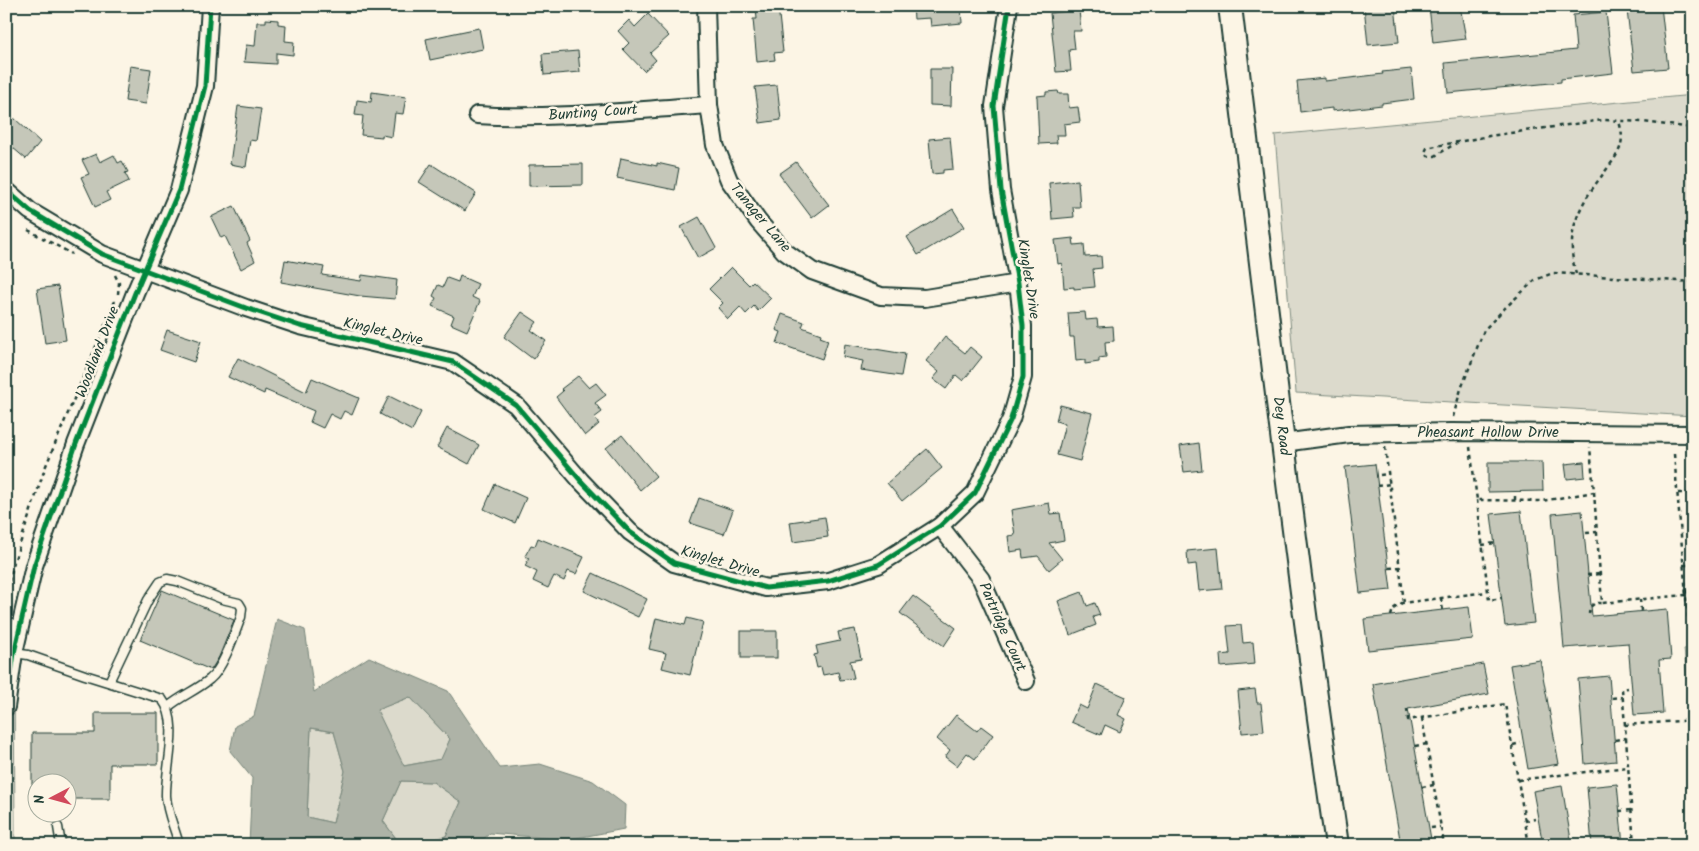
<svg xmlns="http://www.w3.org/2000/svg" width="1699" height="851" viewBox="0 0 1699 851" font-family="Kalam,sans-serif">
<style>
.green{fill:#dcdacc;stroke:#7e8c80}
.water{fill:#aeb3a7;stroke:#758479;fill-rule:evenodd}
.building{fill:#c5c7b9;stroke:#1f3d34}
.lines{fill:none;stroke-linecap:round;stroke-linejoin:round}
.service-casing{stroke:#1f3d34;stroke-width:11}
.minor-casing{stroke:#1f3d34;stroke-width:20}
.secondary-casing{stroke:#1f3d34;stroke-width:26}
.path{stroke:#1f3d34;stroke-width:2.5;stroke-dasharray:4 4;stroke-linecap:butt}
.service{stroke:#fcf5e5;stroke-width:8}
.minor{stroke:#fcf5e5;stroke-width:16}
.secondary{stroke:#fcf5e5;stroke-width:22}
.cycleway-casing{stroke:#fcf5e5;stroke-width:8}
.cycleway{stroke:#00873e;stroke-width:5}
.labels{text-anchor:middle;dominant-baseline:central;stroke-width:5;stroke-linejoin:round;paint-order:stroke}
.street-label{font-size:15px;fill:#1f3d34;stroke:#fcf5e5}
</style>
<rect width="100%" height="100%" fill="#fcf5e5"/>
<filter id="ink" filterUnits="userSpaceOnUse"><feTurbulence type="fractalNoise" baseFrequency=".02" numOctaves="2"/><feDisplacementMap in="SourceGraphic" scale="10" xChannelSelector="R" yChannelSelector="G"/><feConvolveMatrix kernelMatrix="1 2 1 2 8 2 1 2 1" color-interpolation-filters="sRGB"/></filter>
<g filter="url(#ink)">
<g class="green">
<path d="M 1693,95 L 1693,416 L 1296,393 L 1275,135 Z"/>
<path d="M 1693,648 L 1693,678 L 1687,679 L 1684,649 Z"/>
<path d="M 6,650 L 14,651 L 15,845 L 6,845 Z"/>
<path d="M 410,697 L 450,739 L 442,759 L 403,766 L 376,710 Z"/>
<path d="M 311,728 L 334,732 L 345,771 L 333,823 L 307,817 Z"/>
<path d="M 401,781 L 433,782 L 461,802 L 446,836 L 411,845 L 401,845 L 383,821 Z"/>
</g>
<path class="water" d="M 277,619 L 305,630 L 314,692 L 369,657 L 448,691 L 500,768 L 540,764 L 593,781 L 625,805 L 624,829 L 566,840 L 490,833 L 477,845 L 411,845 L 446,836 L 461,802 L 433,782 L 401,781 L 383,821 L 401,845 L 249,845 L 252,778 L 230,751 L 235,726 L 254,716 ZM 410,697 L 450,739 L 441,759 L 404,766 L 377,710 ZM 311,728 L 334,732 L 345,771 L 333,823 L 307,817 Z"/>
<g class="building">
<path d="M 778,6 L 783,52 L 774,53 L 775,60 L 757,62 L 753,19 L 757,19 L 756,8 Z"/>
<path d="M 913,6 L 945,6 L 946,8 L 961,7 L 962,23 L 931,26 L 930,18 L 914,19 Z"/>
<path d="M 1364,6 L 1395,6 L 1399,42 L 1368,45 Z"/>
<path d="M 1429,6 L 1460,6 L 1466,39 L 1433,43 Z"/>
<path d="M 1661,6 L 1668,68 L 1634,71 L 1627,10 Z"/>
<path d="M 1079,10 L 1081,31 L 1073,31 L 1075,49 L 1069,50 L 1071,71 L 1056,72 L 1050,13 Z"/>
<path d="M 1606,12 L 1613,73 L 1561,79 L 1561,82 L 1448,93 L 1445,63 L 1576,50 L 1573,15 Z"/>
<path d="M 648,14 L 669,36 L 650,53 L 656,60 L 644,71 L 623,49 L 629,43 L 618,31 L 629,20 L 635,27 Z"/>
<path d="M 266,19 L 278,20 L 278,24 L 286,25 L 285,41 L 294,42 L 293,55 L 276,53 L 276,64 L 244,62 L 246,45 L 255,46 L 257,22 L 266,22 Z"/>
<path d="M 479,28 L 483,49 L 430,60 L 426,39 Z"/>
<path d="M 578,51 L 580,72 L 544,75 L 542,54 Z"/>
<path d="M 130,66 L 151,69 L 146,104 L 125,101 Z"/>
<path d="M 930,69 L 952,69 L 951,106 L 930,105 Z"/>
<path d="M 1411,69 L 1414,99 L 1382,103 L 1382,105 L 1332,111 L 1332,108 L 1300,112 L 1297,81 L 1325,78 L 1325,81 L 1383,74 L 1382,72 Z"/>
<path d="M 777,85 L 781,120 L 760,123 L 755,87 Z"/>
<path d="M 1058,91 L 1059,94 L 1068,94 L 1069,108 L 1078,107 L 1080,122 L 1064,124 L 1065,135 L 1056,135 L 1057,143 L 1039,144 L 1037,96 L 1046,95 L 1046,92 Z"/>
<path d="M 372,92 L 406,97 L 403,114 L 395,113 L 392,137 L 382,135 L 382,137 L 361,135 L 363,116 L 355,115 L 357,100 L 371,102 Z"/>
<path d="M 238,106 L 261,109 L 256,141 L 250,140 L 246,167 L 230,164 Z"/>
<path d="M 14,118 L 40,142 L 26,159 L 6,142 L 6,127 Z"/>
<path d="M 950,137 L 953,169 L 943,170 L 943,173 L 932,174 L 929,139 Z"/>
<path d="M 96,154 L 100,162 L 114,155 L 118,163 L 122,161 L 128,172 L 125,173 L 129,181 L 106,192 L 110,200 L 95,207 L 81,177 L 89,174 L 82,160 Z"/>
<path d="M 621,158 L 657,166 L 657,163 L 679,168 L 675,190 L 617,178 Z"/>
<path d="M 796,162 L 829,205 L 812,218 L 779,174 Z"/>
<path d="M 431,164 L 476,193 L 465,211 L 419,182 Z"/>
<path d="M 583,164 L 583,185 L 529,186 L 529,165 Z"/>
<path d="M 1078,180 L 1080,207 L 1073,207 L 1074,217 L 1052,219 L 1049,183 Z"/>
<path d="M 234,206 L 250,241 L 247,243 L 255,261 L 241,269 L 225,236 L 221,238 L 211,217 Z"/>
<path d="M 953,209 L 964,227 L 918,255 L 907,237 Z"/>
<path d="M 699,217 L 716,248 L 698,258 L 681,227 Z"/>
<path d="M 1073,238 L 1074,245 L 1084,244 L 1085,257 L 1101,256 L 1102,268 L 1093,269 L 1095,287 L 1074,289 L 1074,287 L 1064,288 L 1062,263 L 1058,264 L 1055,240 Z"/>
<path d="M 285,260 L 324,267 L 322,275 L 361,281 L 362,275 L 397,280 L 395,299 L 360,296 L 281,282 Z"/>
<path d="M 731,267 L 749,285 L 753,281 L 771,298 L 758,311 L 754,306 L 746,314 L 740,307 L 728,319 L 718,308 L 723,303 L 709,289 Z"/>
<path d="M 460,276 L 478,284 L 472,297 L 480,301 L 467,331 L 451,324 L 454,316 L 432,306 L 436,298 L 433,296 L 438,285 L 443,287 L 447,278 L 458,282 Z"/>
<path d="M 58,286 L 66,340 L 45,343 L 37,289 Z"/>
<path d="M 522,312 L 537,322 L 531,330 L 546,341 L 533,359 L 504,337 Z"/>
<path d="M 1085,312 L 1086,320 L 1097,319 L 1098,327 L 1113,326 L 1114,341 L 1105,342 L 1106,357 L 1099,358 L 1099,362 L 1085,364 L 1085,360 L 1076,361 L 1074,337 L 1070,337 L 1068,313 Z"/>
<path d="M 782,314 L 804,322 L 802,327 L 821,334 L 820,337 L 828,340 L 822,359 L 777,343 L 781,332 L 776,330 Z"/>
<path d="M 167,330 L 201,341 L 194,362 L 160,350 Z"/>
<path d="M 945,337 L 965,353 L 970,347 L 982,357 L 963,381 L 956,375 L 946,389 L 933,379 L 939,372 L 926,361 Z"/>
<path d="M 845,344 L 905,354 L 901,376 L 861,370 L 863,361 L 843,357 Z"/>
<path d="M 238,358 L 306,392 L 312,378 L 359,398 L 352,415 L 344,411 L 340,419 L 330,414 L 323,428 L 310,422 L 314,411 L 265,390 L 264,394 L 228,377 Z"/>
<path d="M 578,376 L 589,388 L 596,383 L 606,395 L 595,403 L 602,412 L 594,418 L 599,424 L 585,436 L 556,397 L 563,391 L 561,389 Z"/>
<path d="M 389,396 L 421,412 L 412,431 L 380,414 Z"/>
<path d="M 1060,405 L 1092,413 L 1080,461 L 1057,455 L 1065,424 L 1056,421 Z"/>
<path d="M 447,428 L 479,445 L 469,464 L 437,447 Z"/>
<path d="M 622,435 L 656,476 L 640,490 L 606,448 Z"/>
<path d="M 1199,443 L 1202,470 L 1184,472 L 1180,446 Z"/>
<path d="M 927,449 L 942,468 L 902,501 L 887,483 Z"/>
<path d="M 1488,462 L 1542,462 L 1543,491 L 1488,492 Z"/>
<path d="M 1584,462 L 1585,477 L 1567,479 L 1565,464 Z"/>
<path d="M 1375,464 L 1391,590 L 1360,593 L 1345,467 Z"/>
<path d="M 495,484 L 526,498 L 515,523 L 484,509 Z"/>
<path d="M 699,498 L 733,510 L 724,534 L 690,523 Z"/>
<path d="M 1049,503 L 1051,514 L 1060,513 L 1064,540 L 1049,543 L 1062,559 L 1049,570 L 1038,556 L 1023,558 L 1022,550 L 1010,552 L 1008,536 L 1015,535 L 1011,510 Z"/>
<path d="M 1521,511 L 1534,623 L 1505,626 L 1491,514 Z"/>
<path d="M 1582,511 L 1592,616 L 1667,609 L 1671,659 L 1659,660 L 1663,713 L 1634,715 L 1628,643 L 1564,648 L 1552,514 Z"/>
<path d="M 825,517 L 828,537 L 793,542 L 790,522 Z"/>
<path d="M 538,538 L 584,557 L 576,574 L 568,571 L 564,581 L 554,576 L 548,588 L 533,581 L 537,572 L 525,566 L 529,558 L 525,556 L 531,545 L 535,546 Z"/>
<path d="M 1218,548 L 1222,589 L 1199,591 L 1196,564 L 1188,565 L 1187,551 Z"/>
<path d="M 593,573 L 647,599 L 638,617 L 584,591 Z"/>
<path d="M 162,590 L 234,620 L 219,657 L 211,670 L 140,640 Z"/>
<path d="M 1082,592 L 1087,606 L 1095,603 L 1100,615 L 1093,617 L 1096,625 L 1070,635 L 1058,601 Z"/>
<path d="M 913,596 L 956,628 L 944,646 L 900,613 Z"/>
<path d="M 1469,607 L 1473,639 L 1368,650 L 1364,619 Z"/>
<path d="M 656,618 L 685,625 L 687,618 L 703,622 L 690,675 L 662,668 L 666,653 L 649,649 Z"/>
<path d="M 1241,625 L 1243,643 L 1253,642 L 1255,664 L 1221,667 L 1220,655 L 1230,654 L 1227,626 Z"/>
<path d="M 855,629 L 861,659 L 850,661 L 854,678 L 840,680 L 838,672 L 823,675 L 821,667 L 817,668 L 814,655 L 818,654 L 816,646 L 840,641 L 838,632 Z"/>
<rect x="741" y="631" width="36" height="27"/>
<path d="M 1540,660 L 1559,764 L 1528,769 L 1510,665 Z"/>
<path d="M 1483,664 L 1489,694 L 1408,709 L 1432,845 L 1401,845 L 1373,684 Z"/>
<path d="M 1609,676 L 1616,761 L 1585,764 L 1578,679 Z"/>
<path d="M 1097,684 L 1126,697 L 1118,715 L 1126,719 L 1120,732 L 1105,725 L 1101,735 L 1071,722 L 1079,705 L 1087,709 Z"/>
<path d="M 1255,689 L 1257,703 L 1261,703 L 1264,731 L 1242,733 L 1238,691 Z"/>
<path d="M 95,713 L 158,713 L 158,764 L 110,764 L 110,799 L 68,799 L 68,784 L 32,784 L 32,733 L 95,733 Z"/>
<path d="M 956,715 L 977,731 L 981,726 L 993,735 L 975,759 L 967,753 L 957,766 L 945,757 L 950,750 L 937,739 Z"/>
<path d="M 1617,784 L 1623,845 L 1592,845 L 1587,787 Z"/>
<path d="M 1562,786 L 1571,840 L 1543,845 L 1533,791 Z"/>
</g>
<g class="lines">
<defs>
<g id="service">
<path d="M 14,653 L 28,655 L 85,675 L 162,699 C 181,723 165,767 166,796 C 167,814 175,828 179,845"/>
<path d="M 109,682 L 148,600 L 160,582 L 167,579 L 177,581 L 222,599 L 239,603 L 242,608 L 241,617 C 235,633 223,669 210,679 C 197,690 181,696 168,707"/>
<path d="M 58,827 L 61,845"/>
</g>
<g id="minor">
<path d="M 706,6 L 709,105 L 715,145 L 729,180 L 758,221 L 784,251 L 812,271 L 881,296 L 925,298 L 1018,283"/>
<path d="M 477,115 C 555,120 632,110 709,105"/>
<path d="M 6,190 L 30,211 L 102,254 L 246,308 L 300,326 L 453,362 L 516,405 L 581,481 L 630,532 L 674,563 L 766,588 L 828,581 L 878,565 L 940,526 L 975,493 L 1011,419 L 1023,377 L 1023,326 L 1018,283 L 1001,190 L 994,106 L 1009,6"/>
<path d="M 1283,443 L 1349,434 L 1451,432 L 1693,434"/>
<path d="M 940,526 L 981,579 L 1026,681"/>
<path d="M 6,707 L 14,653 L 34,566 L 76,444 L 135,293 L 179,190 L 205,86 L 210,6"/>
</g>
<path id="secondary" d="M 1230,6 C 1264,286 1296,566 1337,845"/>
</defs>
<use href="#service" class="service-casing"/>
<use href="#minor" class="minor-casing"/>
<use href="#secondary" class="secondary-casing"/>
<g class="path">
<path d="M 1458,142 L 1435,156 L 1428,156 L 1425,152 L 1427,148 L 1436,146 L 1489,136 L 1603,120 L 1643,122 L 1693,128"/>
<path d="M 28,230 L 72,254"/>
<path d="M 1576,274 C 1565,235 1577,208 1601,177 C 1608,167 1619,155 1621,144 C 1623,136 1621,129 1619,121"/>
<path d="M 115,275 L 119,283 L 118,294"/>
<path d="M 1453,417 L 1461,389 L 1484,330 L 1505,308 L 1535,280 L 1553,273 L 1693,282"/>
<path d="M 1385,447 L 1404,603"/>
<path d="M 1470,447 L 1477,500 L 1542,501 L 1594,492 L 1590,447"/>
<path d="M 1674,454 L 1690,641 L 1693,640"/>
<path d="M 1380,475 L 1389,474"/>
<path d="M 1377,486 L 1390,484"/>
<path d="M 1594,492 L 1602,603 L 1686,595"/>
<path d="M 1678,493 L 1687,493"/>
<path d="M 1477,500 L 1489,600 L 1502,598"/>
<path d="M 1515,500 L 1515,491"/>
<path d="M 1586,533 L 1597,532"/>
<path d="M 1482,545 L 1495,543"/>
<path d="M 1683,565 L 1693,565"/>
<path d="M 1389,568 L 1400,567"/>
<path d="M 1587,575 L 1600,574"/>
<path d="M 6,597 L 13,565 L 45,468 L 115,301"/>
<path d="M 1441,598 L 1443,611"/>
<path d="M 1640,599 L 1641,611"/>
<path d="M 1589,614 L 1590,607 L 1595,603 L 1602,603"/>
<path d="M 1391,616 L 1393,609 L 1402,603 L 1487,592"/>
<path d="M 1612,698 L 1622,697"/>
<path d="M 1407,709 L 1408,720 L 1505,704 L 1529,845"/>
<path d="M 1422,718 L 1444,845"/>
<path d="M 1625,725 L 1622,689 L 1628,688"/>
<path d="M 1615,740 L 1626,738"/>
<path d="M 1513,745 L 1521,743"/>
<path d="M 1415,746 L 1427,744"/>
<path d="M 1518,780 L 1627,767"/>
<path d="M 1422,787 L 1434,785"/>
<path d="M 1619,811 L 1632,810"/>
<path d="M 1525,821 L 1535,819"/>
<path d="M 1431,828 L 1440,827"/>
<path d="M 1634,845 L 1625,725 L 1693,720"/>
</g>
<use href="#service" class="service"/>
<use href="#minor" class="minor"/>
<use href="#secondary" class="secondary"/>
<defs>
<g id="cycleway">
<path d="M 6,190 L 30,211 L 102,254 L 246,308 L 300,326 L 453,362 L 516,405 L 581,481 L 630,532 L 674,563 L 766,588 L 828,581 L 878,565 L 940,526 L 975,493 L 1011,419 L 1023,377 L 1023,326 L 1018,283 L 1001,190 L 994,106 L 1009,6"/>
<path d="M 6,707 L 14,653 L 34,566 L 76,444 L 135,293 L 179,190 L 205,86 L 210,6"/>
</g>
</defs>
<use href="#cycleway" class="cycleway-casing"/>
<use href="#cycleway" class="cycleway"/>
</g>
</g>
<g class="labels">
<g class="street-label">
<text transform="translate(593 113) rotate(-4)">Bunting Court</text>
<text transform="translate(760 218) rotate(50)">Tanager Lane</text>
<text transform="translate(1028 279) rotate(81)">Kinglet Drive</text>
<text transform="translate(383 332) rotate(13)">Kinglet Drive</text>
<text transform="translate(98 352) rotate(-69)">Woodland Drive</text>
<text transform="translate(1281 426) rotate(83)">Dey Road</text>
<text x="1488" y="433">Pheasant Hollow Drive</text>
<text transform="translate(720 562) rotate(16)">Kinglet Drive</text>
<text transform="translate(1002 627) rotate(66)">Partridge Court</text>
</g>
</g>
<rect width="1699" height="851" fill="none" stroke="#fcf5e5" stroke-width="25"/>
<rect x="12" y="12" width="1674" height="826" fill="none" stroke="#1f3d34" stroke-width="2" filter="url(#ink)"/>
<g transform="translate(52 798) rotate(264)"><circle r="24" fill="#fcf5e5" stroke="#a4ab9e"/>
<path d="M0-4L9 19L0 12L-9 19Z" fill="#d1495b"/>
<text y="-8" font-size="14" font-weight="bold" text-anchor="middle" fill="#1f3d34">N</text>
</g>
</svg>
